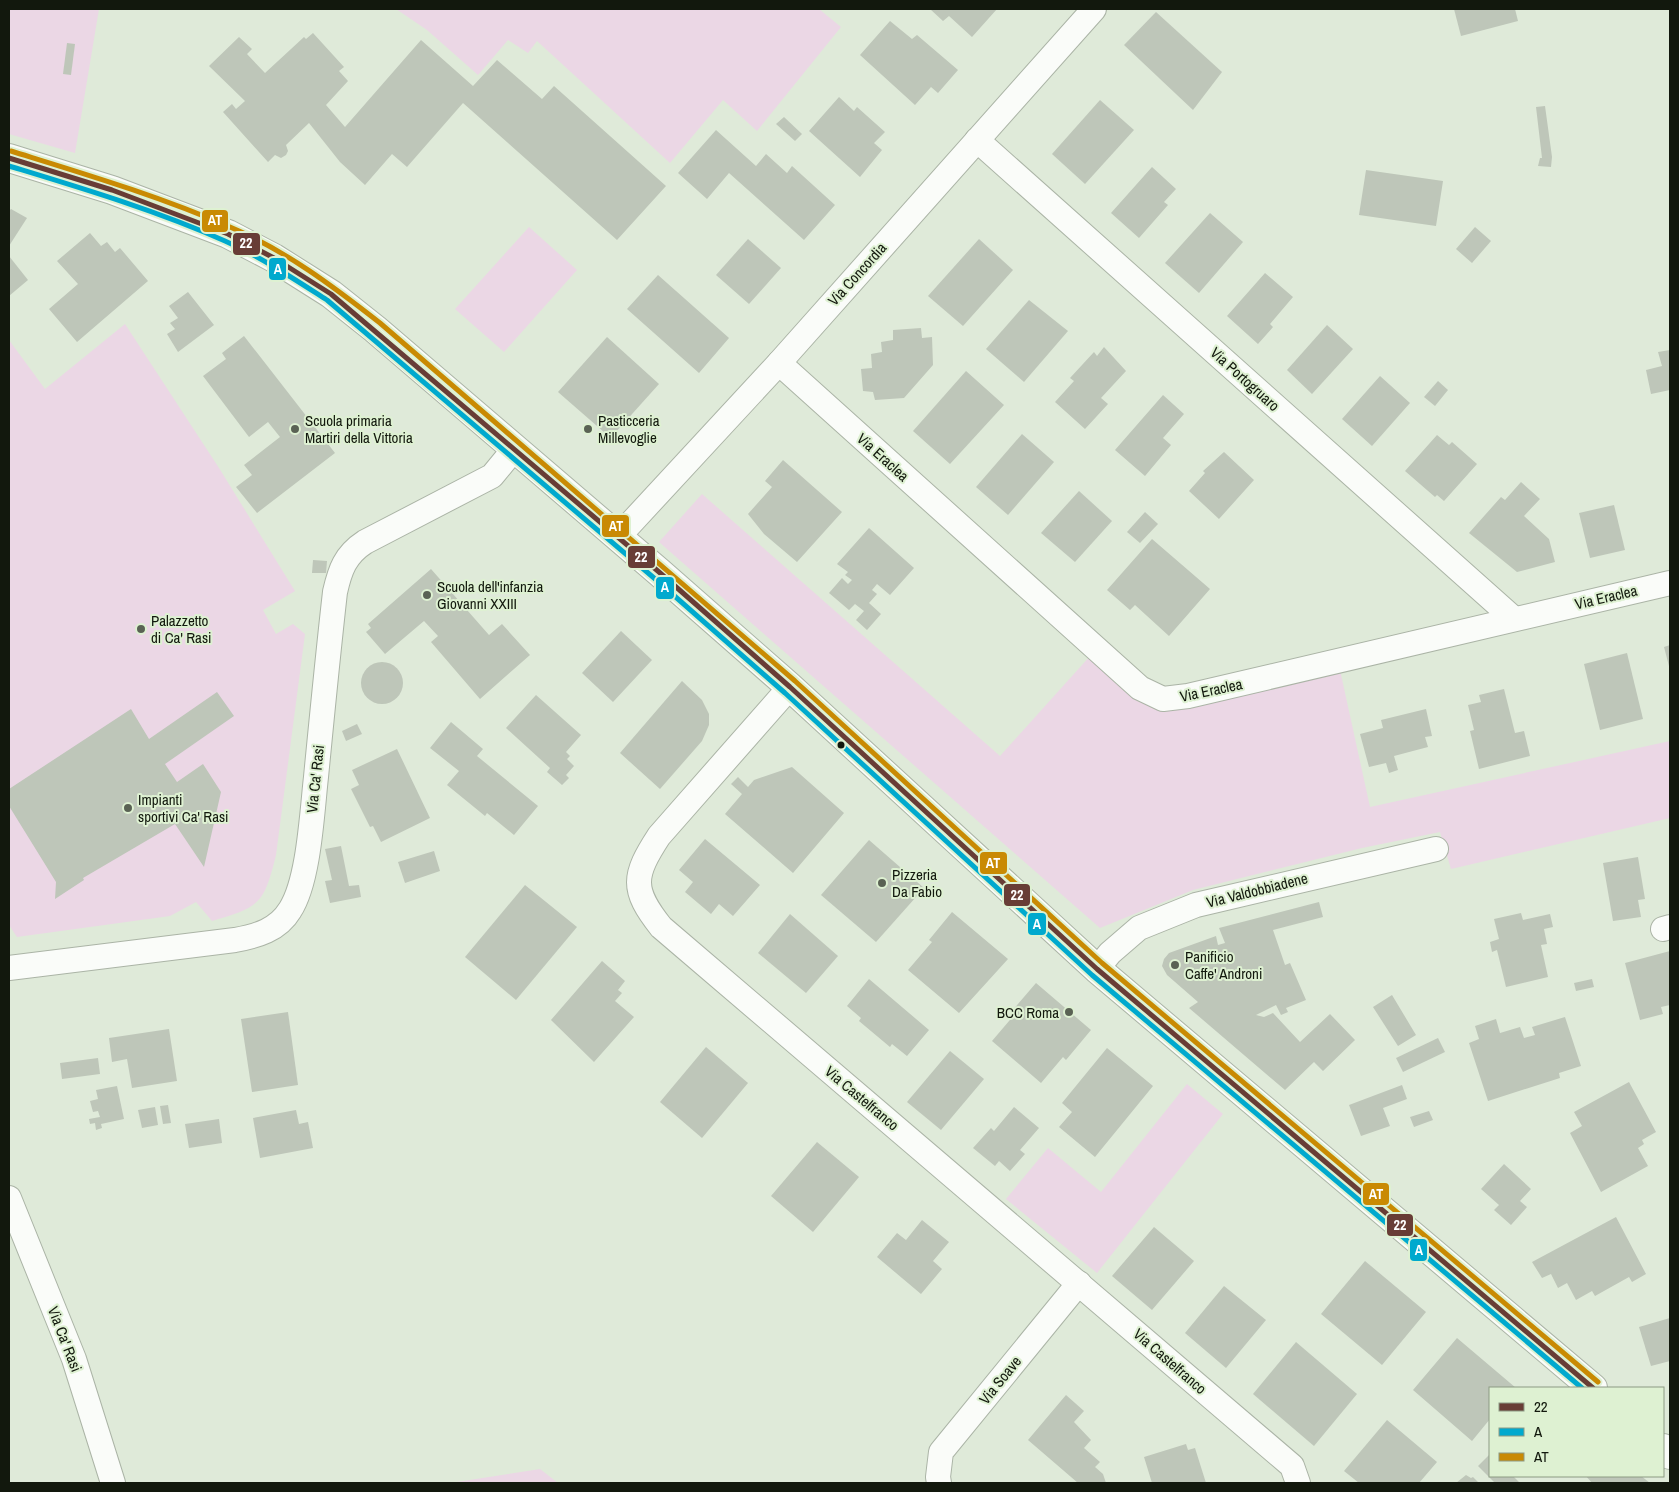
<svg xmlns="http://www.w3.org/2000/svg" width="1679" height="1492" viewBox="0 0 1679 1492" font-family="'Archivo Narrow',sans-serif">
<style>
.green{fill:#ebd7e5}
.building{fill:#bec6b9}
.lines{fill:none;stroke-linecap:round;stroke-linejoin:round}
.minor-casing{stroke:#abb4a6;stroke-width:26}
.tertiary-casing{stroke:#abb4a6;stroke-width:30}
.minor{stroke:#fafcf9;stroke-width:24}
.tertiary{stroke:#fafcf9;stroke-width:28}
.bus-1-casing{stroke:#def1d2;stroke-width:9}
.bus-2-casing{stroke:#def1d2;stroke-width:9}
.bus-3-casing{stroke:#def1d2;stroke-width:9}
.bus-1{stroke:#683d36;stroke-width:5}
.bus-2{stroke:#00a9ce;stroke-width:5}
.bus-3{stroke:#c98a03;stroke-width:5}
.poi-dot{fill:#5a6254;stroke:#def1d2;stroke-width:2}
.bus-dot{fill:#12180d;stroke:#def1d2;stroke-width:2}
.labels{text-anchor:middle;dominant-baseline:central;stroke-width:4;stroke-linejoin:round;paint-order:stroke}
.street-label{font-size:15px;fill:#12180d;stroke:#def1d2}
.poi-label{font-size:15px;fill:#12180d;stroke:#def1d2;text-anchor:start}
.line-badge{stroke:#def1d2;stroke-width:2}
.badge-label{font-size:14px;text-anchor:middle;font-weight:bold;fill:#fff}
</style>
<rect width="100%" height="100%" fill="#dfead9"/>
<g class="green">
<path d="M 9,9 L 99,9 L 75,153 L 9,134 Z"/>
<path d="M 396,9 L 819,9 L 841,27 L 757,131 L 723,100 L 670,163 L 537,41 L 528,53 L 508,40 L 478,75 L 427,30 Z"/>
<path d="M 529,227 L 577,270 L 504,352 L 455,309 Z"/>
<path d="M 125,324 L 219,468 L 295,591 L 263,610 L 276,634 L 293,624 L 305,634 L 276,855 C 264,903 261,907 212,921 L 196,902 L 170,916 L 17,937 L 9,925 L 9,340 L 45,389 Z"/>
<path d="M 702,494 L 1000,756 L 1091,655 L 1138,698 L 1340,670 L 1370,807 L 1670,741 L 1670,818 L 1451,869 L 1440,832 L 1362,848 L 1193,890 L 1100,928 L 659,542 Z"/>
<path d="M 1187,1084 L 1223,1114 L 1097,1273 L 1006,1199 L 1048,1148 L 1101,1192 Z"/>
<path d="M 540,1469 L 558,1483 L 450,1483 Z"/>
</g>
<g class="building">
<path d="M 930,9 L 997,9 L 972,37 L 949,16 L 943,21 Z"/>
<path d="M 1454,9 L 1515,9 L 1518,21 L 1461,36 Z"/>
<path d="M 1156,12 L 1222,72 L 1193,110 L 1124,45 Z"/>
<path d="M 890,21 L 912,39 L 917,35 L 958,70 L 938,93 L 931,87 L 915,105 L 860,55 Z"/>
<path d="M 313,33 L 344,67 L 339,71 L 348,81 L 326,105 L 345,127 L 421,40 L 473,86 L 497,60 L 542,99 L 554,86 L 666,186 L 617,240 L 463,103 L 407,167 L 392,154 L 365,185 L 340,162 L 309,123 L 286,145 L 288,151 L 286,155 L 281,158 L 275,155 L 268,162 L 223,112 L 232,104 L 236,109 L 245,101 L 209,66 L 239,37 L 252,49 L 247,54 L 265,73 L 304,37 L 306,39 Z"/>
<path d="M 67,43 L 75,44 L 71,75 L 63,74 Z"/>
<path d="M 839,97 L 854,111 L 857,107 L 885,132 L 874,143 L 882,150 L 860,177 L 809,131 Z"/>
<path d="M 1100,100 L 1134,130 L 1085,184 L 1052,154 Z"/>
<path d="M 1545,106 L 1552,157 L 1551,167 L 1538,166 L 1540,158 L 1542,158 L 1536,107 Z"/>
<path d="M 784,117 L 802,134 L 795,141 L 776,124 Z"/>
<path d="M 716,130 L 756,166 L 766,154 L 787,173 L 792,166 L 835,205 L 804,240 L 729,173 L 707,199 L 678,173 Z"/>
<path d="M 1152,167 L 1176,189 L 1164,202 L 1168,205 L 1139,238 L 1111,213 Z"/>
<path d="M 1366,170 L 1443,181 L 1436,226 L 1359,215 Z"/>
<path d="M 11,209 L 27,218 L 9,246 L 9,211 Z"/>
<path d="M 1210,213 L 1243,242 L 1199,293 L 1165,263 Z"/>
<path d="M 1475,227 L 1491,241 L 1472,263 L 1456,249 Z"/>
<path d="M 90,233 L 101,246 L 107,242 L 115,252 L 120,248 L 148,281 L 77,342 L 49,309 L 78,284 L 57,261 Z"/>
<path d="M 748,239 L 781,268 L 749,304 L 716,275 Z"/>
<path d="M 979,239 L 1013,270 L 963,326 L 928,296 Z"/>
<path d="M 9,256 L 28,280 L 9,296 Z"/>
<path d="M 1265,273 L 1293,297 L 1270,324 L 1273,327 L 1258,344 L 1227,316 Z"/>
<path d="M 658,275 L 729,338 L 699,373 L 627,309 Z"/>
<path d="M 188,292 L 214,325 L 178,352 L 167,334 L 175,329 L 170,323 L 178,318 L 169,306 Z"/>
<path d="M 1029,300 L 1068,331 L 1024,382 L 986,349 Z"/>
<path d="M 1327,325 L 1353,349 L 1312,394 L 1287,370 Z"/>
<path d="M 921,328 L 922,338 L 932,337 L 933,365 L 904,398 L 875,400 L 873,392 L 863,391 L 861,369 L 872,368 L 871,354 L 882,352 L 881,342 L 893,340 L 893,330 Z"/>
<path d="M 244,336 L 335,453 L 257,513 L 236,487 L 252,475 L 244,465 L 280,437 L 268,422 L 249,437 L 203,376 L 226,359 L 222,353 Z"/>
<path d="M 607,337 L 659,384 L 615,433 L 605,433 L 558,392 Z"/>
<path d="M 1104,347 L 1126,371 L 1101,398 L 1108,404 L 1085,429 L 1055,402 L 1074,381 L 1070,378 L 1094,352 L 1097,356 Z"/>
<path d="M 1670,350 L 1670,390 L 1651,394 L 1646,370 L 1662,366 L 1658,352 Z"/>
<path d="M 966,371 L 1004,405 L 950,464 L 913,431 Z"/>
<path d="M 1380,376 L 1410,403 L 1372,446 L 1342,419 Z"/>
<path d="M 1438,381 L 1448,390 L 1435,406 L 1424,397 Z"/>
<path d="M 1163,395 L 1184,414 L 1163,438 L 1171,445 L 1145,476 L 1115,450 Z"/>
<path d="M 1022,434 L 1054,462 L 1008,515 L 976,487 Z"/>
<path d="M 1437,435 L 1449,445 L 1452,442 L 1477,464 L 1444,501 L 1437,495 L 1435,497 L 1405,471 Z"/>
<path d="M 1224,452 L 1254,480 L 1219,519 L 1189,491 L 1205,473 L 1203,471 Z"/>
<path d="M 783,460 L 842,512 L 797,562 L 764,534 L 748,514 L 772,487 L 765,481 Z"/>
<path d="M 1521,482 L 1540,499 L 1524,516 L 1549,539 L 1555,562 L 1517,572 L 1469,533 L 1501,497 L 1505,500 Z"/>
<path d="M 1079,491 L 1112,521 L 1075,562 L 1041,533 Z"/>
<path d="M 1614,505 L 1625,550 L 1590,558 L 1579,513 Z"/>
<path d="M 1145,512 L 1158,524 L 1140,543 L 1127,532 Z"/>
<path d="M 869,528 L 914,568 L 890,595 L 877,584 L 872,590 L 877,594 L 869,603 L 881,614 L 867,630 L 856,620 L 864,611 L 855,604 L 849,610 L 829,593 L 842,578 L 848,584 L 852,580 L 845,575 L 848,572 L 837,564 Z"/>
<path d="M 1152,539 L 1210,589 L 1169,636 L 1135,605 L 1130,610 L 1107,590 Z"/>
<path d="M 313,560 L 327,561 L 326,573 L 312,573 Z"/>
<path d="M 431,569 L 489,635 L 502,624 L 530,655 L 480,699 L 431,642 L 438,636 L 424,621 L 385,654 L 366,632 L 371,628 L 368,624 Z"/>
<path d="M 621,631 L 652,660 L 613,702 L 582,673 Z"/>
<path d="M 1670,645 L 1670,670 L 1664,647 Z"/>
<path d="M 1627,653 L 1643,719 L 1600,730 L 1584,664 Z"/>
<circle cx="382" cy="683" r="21"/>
<path d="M 682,681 L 702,700 L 709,714 L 709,725 L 702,741 L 660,789 L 620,753 Z"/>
<path d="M 1504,689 L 1515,733 L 1524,731 L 1530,756 L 1479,769 L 1470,731 L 1474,730 L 1468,705 L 1481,702 L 1479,695 Z"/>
<path d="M 217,692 L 234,716 L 165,764 L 177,782 L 203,764 L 221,792 L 204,867 L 175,824 L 83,878 L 84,880 L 55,899 L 56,882 L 9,806 L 9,789 L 131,709 L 149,739 Z"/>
<path d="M 536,695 L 581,735 L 566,752 L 570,756 L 567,759 L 574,766 L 566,775 L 569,778 L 562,785 L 547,772 L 550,768 L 506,728 Z"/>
<path d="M 1426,709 L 1432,736 L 1425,737 L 1428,747 L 1394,756 L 1398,770 L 1389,773 L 1386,763 L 1369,767 L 1360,734 L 1383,728 L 1381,720 Z"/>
<path d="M 451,722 L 483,749 L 477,756 L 538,806 L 514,835 L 487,813 L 485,816 L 447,785 L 459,771 L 430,748 Z"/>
<path d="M 357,724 L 362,734 L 346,741 L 342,731 Z"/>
<path d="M 397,749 L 430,818 L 381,842 L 373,826 L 370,827 L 351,789 L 359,785 L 352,770 Z"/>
<path d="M 792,767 L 844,813 L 793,873 L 725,814 L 742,794 L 731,784 L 738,777 L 748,787 L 754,780 Z"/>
<path d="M 705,839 L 760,885 L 733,916 L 719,904 L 711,914 L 685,892 L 693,882 L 679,870 Z"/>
<path d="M 869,840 L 924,888 L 876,942 L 821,895 Z"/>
<path d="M 341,846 L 349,886 L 359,885 L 361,897 L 330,903 L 325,881 L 332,880 L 325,849 Z"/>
<path d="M 434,851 L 440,871 L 405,883 L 398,862 Z"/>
<path d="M 1638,857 L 1645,899 L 1638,900 L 1641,917 L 1613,921 L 1603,863 Z"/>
<path d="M 525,885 L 577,927 L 516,1000 L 465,957 Z"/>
<path d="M 1319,902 L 1323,917 L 1273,930 L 1285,965 L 1290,963 L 1306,1000 L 1286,1008 L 1288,1012 L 1281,1015 L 1276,1005 L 1256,1015 L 1264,1017 L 1273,1013 L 1300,1042 L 1330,1014 L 1355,1040 L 1323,1071 L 1314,1062 L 1285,1090 L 1189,1008 L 1198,1002 L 1167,975 L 1162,966 L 1164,959 L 1169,953 L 1216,936 L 1218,945 L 1225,943 L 1219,928 Z"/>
<path d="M 952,912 L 1008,959 L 959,1013 L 908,970 L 932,942 L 929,940 Z"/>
<path d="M 1521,913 L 1523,920 L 1550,914 L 1553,927 L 1544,929 L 1547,944 L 1541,945 L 1548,977 L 1506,987 L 1497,950 L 1492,952 L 1490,942 L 1499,939 L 1494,919 Z"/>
<path d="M 790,914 L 838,956 L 806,993 L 758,953 Z"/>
<path d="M 1670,951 L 1670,1005 L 1661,1007 L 1663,1014 L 1640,1020 L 1625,963 Z"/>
<path d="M 602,961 L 625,981 L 618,990 L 622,993 L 615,1001 L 634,1017 L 594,1062 L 551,1020 Z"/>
<path d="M 869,979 L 929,1030 L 907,1056 L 892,1044 L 890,1047 L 859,1021 L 861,1018 L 847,1006 Z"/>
<path d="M 1592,979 L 1594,987 L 1576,991 L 1574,983 Z"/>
<path d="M 1036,983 L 1091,1030 L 1066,1060 L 1063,1057 L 1041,1083 L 992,1041 L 1015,1014 L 1012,1011 Z"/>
<path d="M 1392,995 L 1416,1035 L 1398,1046 L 1373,1007 Z"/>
<path d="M 288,1012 L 298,1085 L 252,1092 L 241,1019 Z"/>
<path d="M 1565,1017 L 1581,1066 L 1559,1073 L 1560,1078 L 1488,1101 L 1469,1043 L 1479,1039 L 1475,1026 L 1496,1019 L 1500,1033 L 1520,1027 L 1524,1038 L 1535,1035 L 1532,1027 Z"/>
<path d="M 169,1029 L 177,1081 L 132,1088 L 127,1059 L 112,1062 L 109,1038 Z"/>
<path d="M 1438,1038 L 1445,1052 L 1403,1072 L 1396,1058 Z"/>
<path d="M 706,1047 L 748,1083 L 702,1138 L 660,1102 Z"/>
<path d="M 1107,1048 L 1153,1086 L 1095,1157 L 1059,1127 L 1072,1112 L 1062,1103 Z"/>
<path d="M 950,1051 L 984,1079 L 941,1130 L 907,1102 Z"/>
<path d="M 98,1058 L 100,1074 L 62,1079 L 60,1063 Z"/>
<path d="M 1629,1082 L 1656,1132 L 1642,1140 L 1644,1144 L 1638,1148 L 1648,1166 L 1601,1192 L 1570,1133 L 1582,1126 L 1574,1112 Z"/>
<path d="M 1402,1085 L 1407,1099 L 1383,1108 L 1390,1126 L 1361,1136 L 1349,1105 Z"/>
<path d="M 117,1086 L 124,1119 L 101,1124 L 102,1128 L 96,1130 L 95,1123 L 90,1124 L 89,1119 L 100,1117 L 98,1111 L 93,1112 L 90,1101 L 98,1099 L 96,1090 Z"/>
<path d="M 168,1105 L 171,1123 L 163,1124 L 160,1106 Z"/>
<path d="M 155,1107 L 158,1125 L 142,1128 L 138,1110 Z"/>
<path d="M 1014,1107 L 1039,1128 L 1020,1150 L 1025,1154 L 1010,1171 L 999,1161 L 995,1166 L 973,1148 L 991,1128 L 994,1131 Z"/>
<path d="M 296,1110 L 299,1124 L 308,1122 L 313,1148 L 260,1158 L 253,1118 Z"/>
<path d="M 1429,1111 L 1433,1120 L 1414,1127 L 1410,1117 Z"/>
<path d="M 219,1119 L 222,1143 L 189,1148 L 185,1124 Z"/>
<path d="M 817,1142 L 859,1177 L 813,1232 L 771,1196 Z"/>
<path d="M 1504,1164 L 1531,1189 L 1520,1201 L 1527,1207 L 1511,1225 L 1494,1210 L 1499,1205 L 1481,1189 Z"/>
<path d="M 1616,1217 L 1646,1274 L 1632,1282 L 1629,1277 L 1595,1296 L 1592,1291 L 1576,1300 L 1567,1283 L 1558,1288 L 1551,1274 L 1542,1278 L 1532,1262 Z"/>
<path d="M 922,1220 L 949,1242 L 933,1261 L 942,1269 L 921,1294 L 877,1257 L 897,1233 L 906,1240 Z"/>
<path d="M 1154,1227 L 1194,1261 L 1152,1310 L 1112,1276 Z"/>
<path d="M 1365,1261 L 1426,1312 L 1382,1365 L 1321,1314 Z"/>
<path d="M 1224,1286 L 1266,1320 L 1226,1368 L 1185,1333 Z"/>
<path d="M 1670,1318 L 1670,1361 L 1651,1366 L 1639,1327 Z"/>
<path d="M 1457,1338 L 1516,1388 L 1490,1388 L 1490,1419 L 1472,1441 L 1413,1390 Z"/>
<path d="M 1296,1342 L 1357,1394 L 1314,1446 L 1253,1394 Z"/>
<path d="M 1066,1395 L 1084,1411 L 1074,1422 L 1091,1440 L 1084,1448 L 1100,1462 L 1095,1467 L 1103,1474 L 1106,1483 L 1078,1483 L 1028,1440 Z"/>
<path d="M 1387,1420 L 1437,1462 L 1419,1483 L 1359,1483 L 1344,1471 Z"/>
<path d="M 1186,1444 L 1188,1450 L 1195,1448 L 1206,1483 L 1152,1483 L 1144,1457 Z"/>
<path d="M 1490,1454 L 1490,1476 L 1513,1476 L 1520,1483 L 1495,1483 L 1478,1466 Z"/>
<path d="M 1466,1475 L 1471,1478 L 1473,1477 L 1479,1483 L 1456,1483 Z"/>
<path d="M 1586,1476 L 1641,1476 L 1650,1483 L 1592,1483 Z"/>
</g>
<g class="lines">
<defs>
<g id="minor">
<path d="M 977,140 L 1513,618"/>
<path d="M 779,363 L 1140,688 L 1163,699 L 1188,696 L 1670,583"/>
<path d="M 618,537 L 779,363 L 1094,9"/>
<path d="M 790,687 L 659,836 C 633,876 631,889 661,927 L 1292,1466 L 1298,1483"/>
<path d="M 1663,929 L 1670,927"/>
<path d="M 9,968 L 235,940 C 257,936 278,930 290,910 C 309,881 312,812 316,777 C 322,715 328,654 335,592 C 340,570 345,555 365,542 L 492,476 L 515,448"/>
<path d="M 1097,969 L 1110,953 L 1139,928 L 1196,905 L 1436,849"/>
<path d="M 9,1198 L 74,1359 L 113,1483"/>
<path d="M 939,1483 L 938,1477 L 941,1452 L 1079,1283"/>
</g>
<g id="tertiary">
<path d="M 9,158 L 112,190 L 228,234 L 274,258 L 331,294 L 375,329 L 659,572 L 790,687 L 1097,969 L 1593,1388"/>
<path d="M 1663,1448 L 1670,1455"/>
</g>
</defs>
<use href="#minor" class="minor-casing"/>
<use href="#tertiary" class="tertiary-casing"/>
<use href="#minor" class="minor"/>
<use href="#tertiary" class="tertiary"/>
<defs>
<path id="bus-1" d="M 9,158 L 112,190 L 228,234 L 274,258 L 331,294 L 659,572 L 790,687 L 1097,969 L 1593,1388"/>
<path id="bus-2" d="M 9,166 C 81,188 155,210 225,241 C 261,257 294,279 327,300 L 654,578 L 785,693 L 1092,975 L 1582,1388"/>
<path id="bus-3" d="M 11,151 C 85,174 159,196 230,227 C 285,250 334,287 380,323 L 795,681 L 1102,963 L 1598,1382"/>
</defs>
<use href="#bus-1" class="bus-1-casing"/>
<use href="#bus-2" class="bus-2-casing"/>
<use href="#bus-3" class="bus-3-casing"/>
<use href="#bus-1" class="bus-1"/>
<use href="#bus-2" class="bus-2"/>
<use href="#bus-3" class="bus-3"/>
</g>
<g class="poi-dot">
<circle cx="295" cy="429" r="5"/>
<circle cx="588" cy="429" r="5"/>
<circle cx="427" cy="595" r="5"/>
<circle cx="141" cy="629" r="5"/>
<circle cx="128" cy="808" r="5"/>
<circle cx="882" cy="883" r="5"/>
<circle cx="1175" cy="965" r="5"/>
<circle cx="1069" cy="1012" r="5"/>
</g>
<circle class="bus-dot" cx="841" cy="745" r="4.5"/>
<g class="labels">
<g class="street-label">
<text transform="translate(857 274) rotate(-48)">Via Concordia</text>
<text transform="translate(1245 379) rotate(42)">Via Portogruaro</text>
<text transform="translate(883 457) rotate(42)">Via Eraclea</text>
<text transform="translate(1606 597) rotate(-13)">Via Eraclea</text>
<text transform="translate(1211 690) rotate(-12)">Via Eraclea</text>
<text transform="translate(315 779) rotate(-84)">Via Ca' Rasi</text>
<text transform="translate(1257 890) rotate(-14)">Via Valdobbiadene</text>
<text transform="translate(862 1098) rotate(40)">Via Castelfranco</text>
<text transform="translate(65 1339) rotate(69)">Via Ca' Rasi</text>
<text transform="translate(1170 1361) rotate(41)">Via Castelfranco</text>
<text transform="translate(1000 1380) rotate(-51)">Via Soave</text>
</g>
<g class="poi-label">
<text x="305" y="420">Scuola primaria<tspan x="305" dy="17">Martiri della Vittoria</tspan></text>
<text x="598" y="420">Pasticceria<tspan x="598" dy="17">Millevoglie</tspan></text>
<text x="437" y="586">Scuola dell'infanzia<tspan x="437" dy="17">Giovanni XXIII</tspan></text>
<text x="151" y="620">Palazzetto<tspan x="151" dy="17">di Ca' Rasi</tspan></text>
<text x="138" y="799">Impianti<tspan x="138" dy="17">sportivi Ca' Rasi</tspan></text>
<text x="892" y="874">Pizzeria<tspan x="892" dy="17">Da Fabio</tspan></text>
<text x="1185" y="956">Panificio<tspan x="1185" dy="17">Caffe' Androni</tspan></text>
<text x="1059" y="1012" text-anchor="end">BCC Roma</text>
</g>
</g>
<g class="line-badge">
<rect x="201" y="209" width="28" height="24" rx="5" fill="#c98a03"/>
<rect x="232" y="232" width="29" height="24" rx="5" fill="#683d36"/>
<rect x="268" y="257" width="19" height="24" rx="5" fill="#00a9ce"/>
<rect x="601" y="514" width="29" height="24" rx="5" fill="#c98a03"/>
<rect x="627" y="545" width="29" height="24" rx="5" fill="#683d36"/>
<rect x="655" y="576" width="20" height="24" rx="5" fill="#00a9ce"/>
<rect x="979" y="851" width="29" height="24" rx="5" fill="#c98a03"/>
<rect x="1003" y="883" width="28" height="24" rx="5" fill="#683d36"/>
<rect x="1027" y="912" width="20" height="24" rx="5" fill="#00a9ce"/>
<rect x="1362" y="1182" width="28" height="24" rx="5" fill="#c98a03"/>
<rect x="1386" y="1213" width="28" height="24" rx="5" fill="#683d36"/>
<rect x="1409" y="1238" width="19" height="24" rx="5" fill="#00a9ce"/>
</g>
<g class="badge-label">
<text x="215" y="225">AT</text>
<text x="246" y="248">22</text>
<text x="278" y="274">A</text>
<text x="616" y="531">AT</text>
<text x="641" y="562">22</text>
<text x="665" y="592">A</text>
<text x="993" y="868">AT</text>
<text x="1017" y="900">22</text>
<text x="1037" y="929">A</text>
<text x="1376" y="1199">AT</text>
<text x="1400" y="1230">22</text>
<text x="1419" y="1255">A</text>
</g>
<rect width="1679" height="1492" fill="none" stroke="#12180d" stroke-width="20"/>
<rect x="1489" y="1387" width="175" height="90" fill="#def1d2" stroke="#8c9a83"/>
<rect x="1499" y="1403" width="25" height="8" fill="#683d36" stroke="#8c9a83"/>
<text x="1534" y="1412" font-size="15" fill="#12180d">22</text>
<rect x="1499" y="1428" width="25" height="8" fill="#00a9ce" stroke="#8c9a83"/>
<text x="1534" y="1437" font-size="15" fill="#12180d">A</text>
<rect x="1499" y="1453" width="25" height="8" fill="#c98a03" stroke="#8c9a83"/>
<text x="1534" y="1462" font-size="15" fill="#12180d">AT</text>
</svg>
